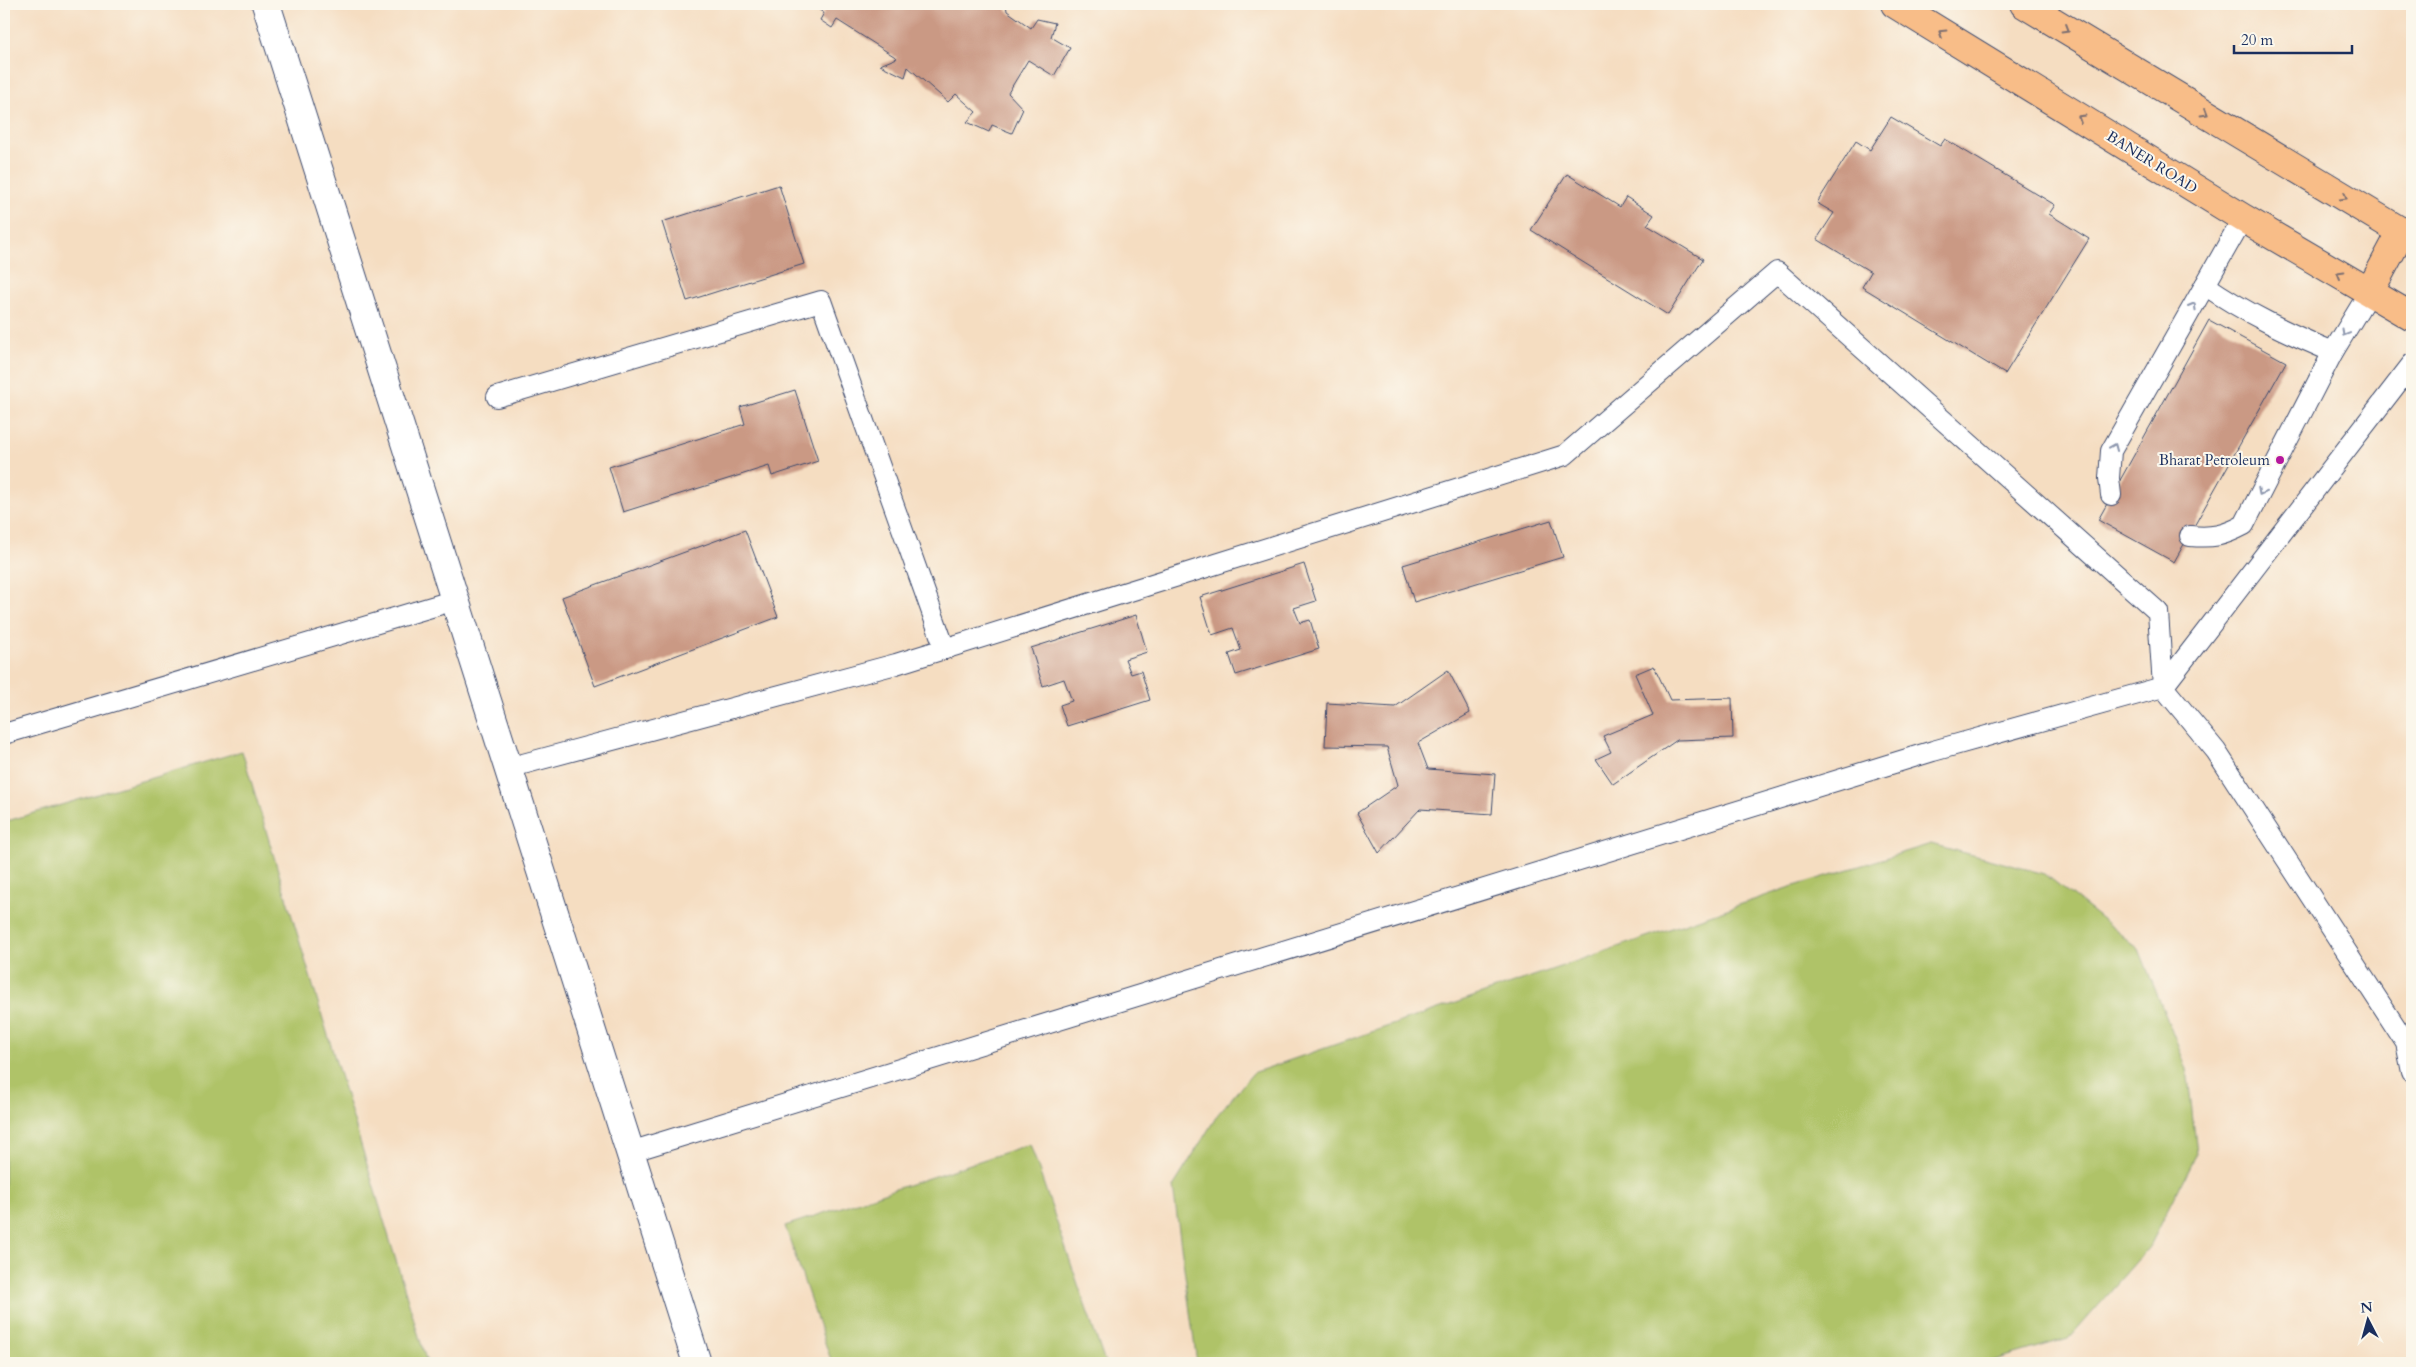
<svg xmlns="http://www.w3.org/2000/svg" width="2416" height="1367" viewBox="0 0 2416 1367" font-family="Cardo,serif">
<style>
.green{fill:#afc368;stroke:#657963}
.building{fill:#ca9984}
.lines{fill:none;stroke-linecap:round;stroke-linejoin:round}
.service-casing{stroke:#3c496d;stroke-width:22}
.tertiary-casing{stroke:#3c496d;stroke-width:30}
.primary-casing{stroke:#3c496d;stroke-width:30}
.service{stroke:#fff;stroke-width:20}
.tertiary{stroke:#fff;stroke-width:28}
.primary{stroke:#f8bd88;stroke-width:28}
.oneway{stroke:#7e6f71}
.oneway2{stroke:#8d97ae}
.poi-dot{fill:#b5179e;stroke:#fbf7ec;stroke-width:2}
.labels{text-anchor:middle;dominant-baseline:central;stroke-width:4;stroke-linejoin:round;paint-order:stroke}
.street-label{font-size:15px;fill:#1b2f5e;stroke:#fbf7ec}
.poi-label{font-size:15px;fill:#1b2f5e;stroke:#fbf7ec;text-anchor:end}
</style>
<rect width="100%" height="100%" fill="#fbf7ec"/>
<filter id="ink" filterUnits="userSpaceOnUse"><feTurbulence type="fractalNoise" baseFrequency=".02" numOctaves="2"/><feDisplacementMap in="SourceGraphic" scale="10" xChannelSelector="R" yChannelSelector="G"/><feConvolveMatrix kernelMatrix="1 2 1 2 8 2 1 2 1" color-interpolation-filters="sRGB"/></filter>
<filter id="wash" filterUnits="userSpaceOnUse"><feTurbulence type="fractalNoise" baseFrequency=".0096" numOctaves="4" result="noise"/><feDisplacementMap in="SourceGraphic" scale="20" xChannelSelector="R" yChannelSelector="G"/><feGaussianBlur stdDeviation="1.12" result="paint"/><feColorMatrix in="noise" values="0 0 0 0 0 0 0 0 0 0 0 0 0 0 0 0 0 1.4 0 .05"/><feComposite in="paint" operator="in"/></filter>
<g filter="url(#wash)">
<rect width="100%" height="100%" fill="#f5ddc1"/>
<g class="green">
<path d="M 242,751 L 427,1363 L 4,1363 L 4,822 Z"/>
<path d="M 1931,844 L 2045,874 L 2139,949 L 2187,1069 L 2197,1153 L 2150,1246 L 2069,1338 L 1985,1363 L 1197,1363 L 1173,1187 L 1218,1114 L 1253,1073 L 1788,888 Z"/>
<path d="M 1030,1144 L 1105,1363 L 832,1363 L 785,1226 Z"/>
</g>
<g id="blocks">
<g class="building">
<path d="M 810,4 L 1006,4 L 1007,11 L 1031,28 L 1037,19 L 1055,23 L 1051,37 L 1070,48 L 1054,76 L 1028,60 L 1008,93 L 1023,109 L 1012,133 L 992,125 L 989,132 L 967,122 L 976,112 L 956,94 L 948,102 L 908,67 L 905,77 L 880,65 L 897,58 L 837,20 L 832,28 L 820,20 L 824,13 Z"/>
<path d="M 1891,117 L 1940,146 L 1945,139 L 2055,205 L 2049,214 L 2089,239 L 2005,374 L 1862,287 L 1871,272 L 1817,239 L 1834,213 L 1817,203 L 1856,141 L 1870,150 Z"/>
<path d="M 1567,174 L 1620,207 L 1626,197 L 1654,215 L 1647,225 L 1703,259 L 1668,315 L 1531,230 Z"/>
<path d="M 779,185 L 804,264 L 687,301 L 662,222 Z"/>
<path d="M 2209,320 L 2286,362 L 2174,562 L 2098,520 Z"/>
<path d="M 795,390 L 818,461 L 772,476 L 769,466 L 623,512 L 609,467 L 745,424 L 740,407 Z"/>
<path d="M 1551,520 L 1563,557 L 1414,602 L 1403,565 Z"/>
<path d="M 745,530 L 778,617 L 595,686 L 562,597 Z"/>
<path d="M 1304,564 L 1316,601 L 1294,608 L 1300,623 L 1310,620 L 1319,649 L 1236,675 L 1229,654 L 1241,650 L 1233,628 L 1212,635 L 1200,597 Z"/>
<path d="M 1136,615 L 1147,652 L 1125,659 L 1131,674 L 1141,671 L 1150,700 L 1067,726 L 1060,705 L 1072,701 L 1064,679 L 1043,686 L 1031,648 Z"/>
<path d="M 1654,666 L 1670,700 L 1732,698 L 1733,738 L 1677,740 L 1613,784 L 1596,759 L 1611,752 L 1603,736 L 1653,715 L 1635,674 Z"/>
<path d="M 1448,670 L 1470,713 L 1418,743 L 1428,769 L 1495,774 L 1492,814 L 1420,809 L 1379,853 L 1357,813 L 1398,785 L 1387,747 L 1325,746 L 1327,703 L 1395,707 Z"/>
</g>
</g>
</g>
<g filter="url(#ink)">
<use href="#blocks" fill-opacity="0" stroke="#3c496d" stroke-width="1"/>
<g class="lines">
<defs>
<g id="service">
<path d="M 2205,285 C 2245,313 2288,333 2333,352"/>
<path d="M 497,397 L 821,301 L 945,649"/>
<path d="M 2111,495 L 2109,478 L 2111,451 L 2243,218"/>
<path d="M 2190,536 C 2213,538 2223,536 2244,525 L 2333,352 L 2370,291"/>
<path d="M 2163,687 L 2412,364"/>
<path d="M 4,734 L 455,600"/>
<path d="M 508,768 L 896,664 L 1565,455 L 1777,272 L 2158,612 L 2163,687"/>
<path d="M 630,1152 L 1933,751 L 2163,687 L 2216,751 L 2406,1043 L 2412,1072"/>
</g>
<path id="tertiary" d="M 266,4 L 697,1363"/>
<g id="primary">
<path d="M 1895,4 L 2243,218 L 2412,317"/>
<path d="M 2024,4 L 2412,238"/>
<path d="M 2370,291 L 2402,231"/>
</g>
</defs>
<use href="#service" class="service-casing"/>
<use href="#tertiary" class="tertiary-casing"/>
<use href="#primary" class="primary-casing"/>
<use href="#service" class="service"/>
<use href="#tertiary" class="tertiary"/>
<use href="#primary" class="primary"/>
</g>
<defs><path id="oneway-chevron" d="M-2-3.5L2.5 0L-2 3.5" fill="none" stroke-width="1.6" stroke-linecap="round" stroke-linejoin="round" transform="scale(1.25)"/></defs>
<g class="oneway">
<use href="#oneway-chevron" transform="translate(2066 29) rotate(31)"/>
<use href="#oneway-chevron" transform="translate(1942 33) rotate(-148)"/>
<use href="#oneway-chevron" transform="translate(2205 113) rotate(31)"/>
<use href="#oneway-chevron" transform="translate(2081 118) rotate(-148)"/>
<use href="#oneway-chevron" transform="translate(2344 197) rotate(31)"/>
<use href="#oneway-chevron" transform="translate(2340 274) rotate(-150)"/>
</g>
<g class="oneway2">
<use href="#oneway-chevron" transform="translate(2193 306) rotate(-60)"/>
<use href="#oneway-chevron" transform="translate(2345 333) rotate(121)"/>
<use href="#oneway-chevron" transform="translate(2114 447) rotate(-67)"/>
<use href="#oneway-chevron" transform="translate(2261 492) rotate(117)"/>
</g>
</g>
<circle class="poi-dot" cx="2280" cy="460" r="5"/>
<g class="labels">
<g class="street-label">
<text transform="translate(2152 162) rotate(32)">BANER ROAD</text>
</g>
<g class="poi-label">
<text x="2270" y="460">Bharat Petroleum</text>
</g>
</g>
<rect width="2416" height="1367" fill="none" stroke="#fbf7ec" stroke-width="20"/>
<g transform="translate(2368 1320) rotate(354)" stroke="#fbf7ec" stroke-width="4" paint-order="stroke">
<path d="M0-4L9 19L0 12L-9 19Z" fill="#1b2f5e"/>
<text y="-8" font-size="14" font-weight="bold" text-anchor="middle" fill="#1b2f5e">N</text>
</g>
<path d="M2234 45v8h118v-8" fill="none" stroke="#1b2f5e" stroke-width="2.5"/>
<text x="2241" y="45" font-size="15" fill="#1b2f5e" stroke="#fbf7ec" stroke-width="4" paint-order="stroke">20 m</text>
</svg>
